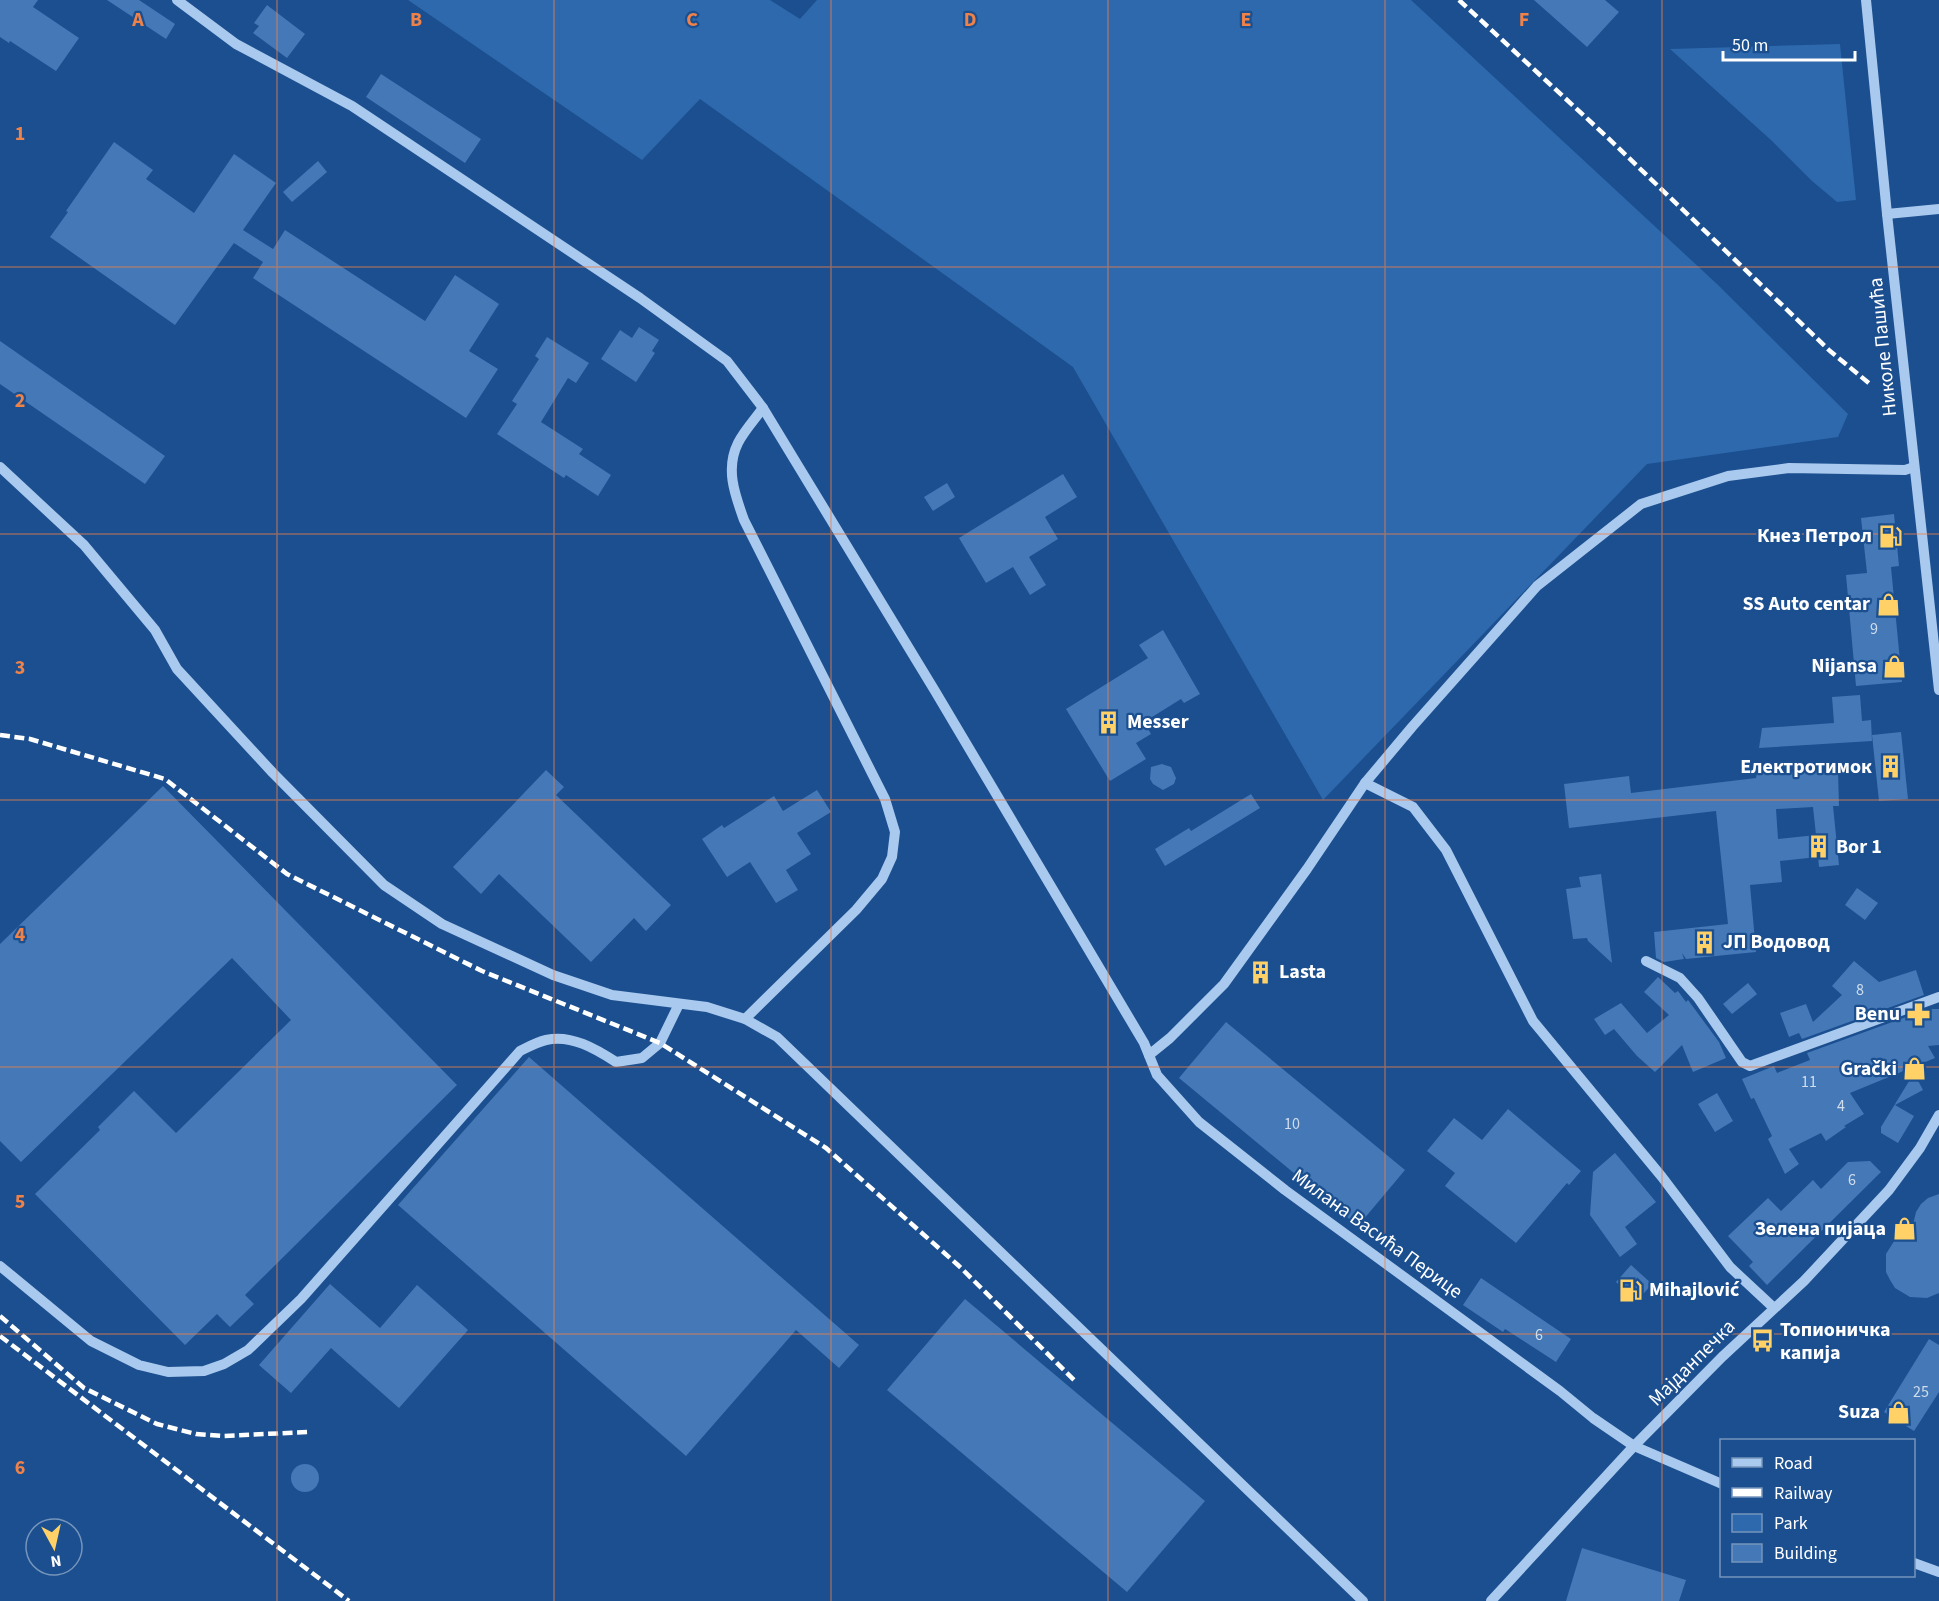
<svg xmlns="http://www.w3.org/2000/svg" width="1939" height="1601" viewBox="0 0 1939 1601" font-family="'Source Sans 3',sans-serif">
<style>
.green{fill:#2e69ad}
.building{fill:#4478b7;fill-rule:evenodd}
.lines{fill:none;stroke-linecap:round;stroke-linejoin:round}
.minor{stroke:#a9c9ee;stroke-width:10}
.rail{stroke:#fff;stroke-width:4.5;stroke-dasharray:10 4.5;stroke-linecap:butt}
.grid{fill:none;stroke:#ee8249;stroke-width:1.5;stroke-opacity:0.55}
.labels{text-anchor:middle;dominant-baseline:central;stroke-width:4.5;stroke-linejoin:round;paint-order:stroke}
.number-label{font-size:16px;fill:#d0dded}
.street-label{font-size:20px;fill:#fff;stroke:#1b4f8f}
.poi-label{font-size:20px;font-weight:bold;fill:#fff;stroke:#1b4f8f;text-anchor:end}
.grid-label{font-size:20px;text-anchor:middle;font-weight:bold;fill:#ee8249;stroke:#1b4f8f;stroke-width:4.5;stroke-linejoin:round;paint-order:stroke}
</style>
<rect width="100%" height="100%" fill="#1b4f8f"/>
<g class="green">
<path d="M 408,0 L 770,0 L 800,19 L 817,0 L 1411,0 L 1717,284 L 1848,414 L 1838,437 L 1647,464 L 1323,800 L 1073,367 L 700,99 L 642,160 Z"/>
<path d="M 1840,44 L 1856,200 L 1837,202 L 1812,181 L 1772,141 L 1670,49 Z"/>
</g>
<g class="building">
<path d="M 0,0 L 38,0 L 33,7 L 79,38 L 56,71 L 10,41 L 9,43 L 0,37 Z"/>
<path d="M 107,0 L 139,0 L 175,24 L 166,39 Z"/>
<path d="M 1534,0 L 1605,0 L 1619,12 L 1587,47 Z"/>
<path d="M 267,5 L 305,34 L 287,58 L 253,33 L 259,26 L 254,23 Z"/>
<path d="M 381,74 L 481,139 L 465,163 L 366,97 Z"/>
<path d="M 114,142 L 153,170 L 146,179 L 194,213 L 234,154 L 276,183 L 243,230 L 273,249 L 285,230 L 425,321 L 455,275 L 499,304 L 469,351 L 498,369 L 466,418 L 253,278 L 263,262 L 234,243 L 175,325 L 50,237 L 68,212 L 66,211 Z"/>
<path d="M 318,161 L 327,172 L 292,202 L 283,192 Z"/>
<path d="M 639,327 L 659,340 L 652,351 L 655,353 L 636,382 L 601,359 L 620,330 L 632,338 Z"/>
<path d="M 547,337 L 589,363 L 576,383 L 568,378 L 541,422 L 583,449 L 579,454 L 611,475 L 598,496 L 566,475 L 564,478 L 497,434 L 517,404 L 512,401 L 539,359 L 535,356 Z"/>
<path d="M 0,341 L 165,456 L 145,484 L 0,384 Z"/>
<path d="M 1063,474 L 1077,497 L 1045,517 L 1058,539 L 1029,557 L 1046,585 L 1030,595 L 1013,567 L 986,583 L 959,538 Z"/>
<path d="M 947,483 L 955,497 L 933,511 L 924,497 Z"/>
<path d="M 1894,514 L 1899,566 L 1891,567 L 1902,682 L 1856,686 L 1846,575 L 1867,573 L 1861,518 Z"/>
<path d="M 1163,630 L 1200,694 L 1184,703 L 1181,699 L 1144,722 L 1151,734 L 1136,743 L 1146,759 L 1110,781 L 1066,709 L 1148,658 L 1139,645 Z"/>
<path d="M 1860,695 L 1862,721 L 1871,720 L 1872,741 L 1759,748 L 1762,728 L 1834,723 L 1832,697 Z"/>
<path d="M 1901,732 L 1908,799 L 1879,801 L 1872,735 Z"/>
<path d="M 1162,764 L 1171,767 L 1176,778 L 1174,784 L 1163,790 L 1153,784 L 1150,779 L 1151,767 Z"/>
<path d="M 546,770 L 564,787 L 556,795 L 671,905 L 646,931 L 634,918 L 591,962 L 499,874 L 481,894 L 453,867 Z"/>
<path d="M 1838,770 L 1839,806 L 1833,806 L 1839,865 L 1819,867 L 1818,857 L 1780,861 L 1782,882 L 1750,885 L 1756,952 L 1686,959 L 1682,953 L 1684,959 L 1664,962 L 1656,958 L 1654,932 L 1728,924 L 1716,811 L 1569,828 L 1564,784 L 1629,776 L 1631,793 L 1756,778 L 1757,773 ZM 1813,807 L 1816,835 L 1778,839 L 1776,809 Z"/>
<path d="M 163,786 L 457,1085 L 245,1295 L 254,1304 L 230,1327 L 217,1314 L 185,1345 L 35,1194 L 100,1130 L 98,1127 L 134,1091 L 176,1133 L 291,1020 L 232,958 L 21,1162 L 0,1141 L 0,944 Z"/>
<path d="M 817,790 L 831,812 L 797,833 L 811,854 L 786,870 L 798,890 L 776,903 L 750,862 L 727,877 L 702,839 L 722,825 L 724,828 L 774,796 L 783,811 Z"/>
<path d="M 1251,794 L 1260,808 L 1165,866 L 1155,849 L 1189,828 L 1191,831 Z"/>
<path d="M 1601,874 L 1612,963 L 1588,941 L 1587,938 L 1573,939 L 1566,889 L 1581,887 L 1579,877 Z"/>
<path d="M 1857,888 L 1878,903 L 1865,920 L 1845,905 Z"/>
<path d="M 1854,961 L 1879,982 L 1916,970 L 1924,995 L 1802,1039 L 1799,1033 L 1789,1037 L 1780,1013 L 1806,1004 L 1813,1022 L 1842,995 L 1832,986 Z"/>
<path d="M 1658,977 L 1675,993 L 1678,991 L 1686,1002 L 1688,1000 L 1719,1042 L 1726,1058 L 1693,1072 L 1682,1045 L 1655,1072 L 1637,1056 L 1614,1029 L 1605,1035 L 1594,1019 L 1621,1003 L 1647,1033 L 1669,1015 L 1644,992 Z"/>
<path d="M 1748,983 L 1757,994 L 1732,1014 L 1723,1004 Z"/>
<path d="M 1928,1009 L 1939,1009 L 1939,1045 L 1928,1046 L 1935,1058 L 1850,1093 L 1864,1114 L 1844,1126 L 1846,1127 L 1826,1141 L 1821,1133 L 1789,1149 L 1799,1164 L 1785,1174 L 1768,1139 L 1772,1136 L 1754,1098 L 1751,1099 L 1742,1079 L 1774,1066 L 1777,1073 L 1810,1060 L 1807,1053 Z"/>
<path d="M 1226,1022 L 1405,1170 L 1358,1226 L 1179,1078 Z"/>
<path d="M 529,1057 L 859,1345 L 839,1368 L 796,1330 L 686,1456 L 398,1205 Z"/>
<path d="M 1914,1073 L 1923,1090 L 1895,1105 L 1914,1116 L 1898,1143 L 1881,1133 L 1881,1127 Z"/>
<path d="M 1717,1093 L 1733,1121 L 1715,1132 L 1698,1104 Z"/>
<path d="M 1508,1109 L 1581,1171 L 1569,1185 L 1567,1183 L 1516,1243 L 1445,1186 L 1455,1173 L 1427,1151 L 1454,1118 L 1482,1140 Z"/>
<path d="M 1615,1153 L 1656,1202 L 1625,1227 L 1637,1244 L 1620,1257 L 1590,1215 L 1593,1172 Z"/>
<path d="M 1870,1161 L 1881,1172 L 1767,1285 L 1749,1266 L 1753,1262 L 1728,1236 L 1768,1198 L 1781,1211 L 1813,1180 L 1821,1189 L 1848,1162 Z"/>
<path d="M 1939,1194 L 1939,1293 L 1927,1298 L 1910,1297 L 1895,1288 L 1890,1280 L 1886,1272 L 1886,1254 L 1896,1238 L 1912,1229 L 1916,1212 L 1921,1204 L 1928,1198 Z"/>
<path d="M 1631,1265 L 1652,1284 L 1637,1301 L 1616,1282 Z"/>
<path d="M 1481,1278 L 1571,1339 L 1556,1362 L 1505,1329 L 1503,1332 L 1463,1305 Z"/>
<path d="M 330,1284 L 380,1328 L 417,1285 L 468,1330 L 399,1408 L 331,1348 L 291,1393 L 259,1365 Z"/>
<path d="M 965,1299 L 1205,1501 L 1127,1592 L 887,1390 Z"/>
<path d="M 1929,1339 L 1939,1345 L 1939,1392 L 1914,1431 L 1884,1412 Z"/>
<circle cx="305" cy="1478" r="14"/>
<path d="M 1582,1548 L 1686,1580 L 1679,1601 L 1566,1601 Z"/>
</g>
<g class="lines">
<g class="minor">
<path d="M 177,0 L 236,44 L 352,106 L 640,298 L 727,361 L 763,408 L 797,464 L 935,691 L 1144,1043 L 1157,1075 L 1199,1122 L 1285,1190 L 1560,1391 L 1593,1418 L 1634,1446 L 1722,1484"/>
<path d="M 1866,0 L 1887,214 L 1939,690"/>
<path d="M 1887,214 L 1939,209"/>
<path d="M 0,467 L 84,545 L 155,630 L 177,669 L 273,773 L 384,885 L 442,924 L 553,975 L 612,995 L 707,1007 L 745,1019 L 777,1037 L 1363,1601"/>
<path d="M 1365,783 L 1412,727 L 1537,586 L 1641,504 L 1728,476 L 1789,468 L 1905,470 L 1914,467"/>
<path d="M 1646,961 L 1680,978 L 1698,998 L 1742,1062 L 1750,1066 L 1939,997"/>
<path d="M 745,1019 L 856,910 L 882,879 L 892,857 L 895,832 L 885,799 L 744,520 C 735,495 725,469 738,443 C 744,431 755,419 763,408"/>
<path d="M 1149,1055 L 1170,1038 L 1224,984 L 1307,869 L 1365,783 L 1413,807 L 1446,850 L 1533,1021 L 1662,1177 L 1730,1267 L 1774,1308"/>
<path d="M 0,1266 L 91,1341 L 139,1365 L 168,1372 L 204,1371 L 224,1364 L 248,1350 L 301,1299 L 520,1051 C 528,1047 537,1042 546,1040 C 571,1034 596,1049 616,1062 L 642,1058 L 660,1043 L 679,1004"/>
<path d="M 1914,1563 L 1939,1572"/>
<path d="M 1491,1601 L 1634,1446 L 1722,1357 L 1804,1281 L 1889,1190 L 1920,1148 L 1939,1115"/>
</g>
<g class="rail">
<path d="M 1459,0 L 1607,137 L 1830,351 L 1870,384"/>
<path d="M 0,735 L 30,739 L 165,779 L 287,874 L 482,971 L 660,1043 L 826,1148 L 959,1266 L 1075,1381"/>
<path d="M 0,1316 L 84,1388 L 157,1424 L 196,1434 L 222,1436 L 308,1432"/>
<path d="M 0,1336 L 349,1601"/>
</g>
</g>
<path class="grid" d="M 277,0 L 277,1601M 554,0 L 554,1601M 831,0 L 831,1601M 1108,0 L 1108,1601M 1385,0 L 1385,1601M 1662,0 L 1662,1601M 0,267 L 1939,267M 0,534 L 1939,534M 0,800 L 1939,800M 0,1067 L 1939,1067M 0,1334 L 1939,1334"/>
<defs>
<symbol id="fuel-bare" viewBox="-9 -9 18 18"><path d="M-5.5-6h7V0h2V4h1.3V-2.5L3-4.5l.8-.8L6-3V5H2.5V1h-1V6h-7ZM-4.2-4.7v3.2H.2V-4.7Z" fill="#ffd166" stroke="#1b4f8f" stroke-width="2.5" paint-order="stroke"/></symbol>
<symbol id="shop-bare" viewBox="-9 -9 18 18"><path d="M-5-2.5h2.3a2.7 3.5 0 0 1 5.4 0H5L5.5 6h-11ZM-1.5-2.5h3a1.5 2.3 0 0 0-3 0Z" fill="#ffd166" stroke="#1b4f8f" stroke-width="2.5" paint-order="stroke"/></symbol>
<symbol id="building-bare" viewBox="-9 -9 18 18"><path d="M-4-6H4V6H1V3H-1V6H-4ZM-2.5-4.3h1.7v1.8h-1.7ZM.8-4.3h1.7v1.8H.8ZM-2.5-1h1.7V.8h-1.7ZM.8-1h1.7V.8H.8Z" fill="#ffd166" stroke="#1b4f8f" stroke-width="2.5" paint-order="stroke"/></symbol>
<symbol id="pharmacy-bare" viewBox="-9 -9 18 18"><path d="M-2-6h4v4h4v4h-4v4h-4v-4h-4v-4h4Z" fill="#ffd166" stroke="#1b4f8f" stroke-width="2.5" paint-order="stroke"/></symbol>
<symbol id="bus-bare" viewBox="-9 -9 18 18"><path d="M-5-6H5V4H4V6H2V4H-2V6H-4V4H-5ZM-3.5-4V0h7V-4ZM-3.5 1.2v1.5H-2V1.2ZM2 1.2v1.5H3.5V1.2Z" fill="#ffd166" stroke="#1b4f8f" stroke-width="2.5" paint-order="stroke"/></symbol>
</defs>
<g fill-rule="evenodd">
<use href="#fuel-bare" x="1874" y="520" width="33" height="33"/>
<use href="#shop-bare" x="1872" y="588" width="33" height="33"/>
<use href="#shop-bare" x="1878" y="650" width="33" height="33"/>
<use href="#building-bare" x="1092" y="706" width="33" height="33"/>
<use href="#building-bare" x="1874" y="750" width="33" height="33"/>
<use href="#building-bare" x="1802" y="830" width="33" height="33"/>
<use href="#building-bare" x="1688" y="926" width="33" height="33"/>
<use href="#building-bare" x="1244" y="956" width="33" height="33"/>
<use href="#pharmacy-bare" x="1902" y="998" width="33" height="33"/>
<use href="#shop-bare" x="1898" y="1052" width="33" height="33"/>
<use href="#shop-bare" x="1888" y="1212" width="33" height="33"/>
<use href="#fuel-bare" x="1614" y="1274" width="33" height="33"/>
<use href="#bus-bare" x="1746" y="1324" width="33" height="33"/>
<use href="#shop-bare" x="1882" y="1396" width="33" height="33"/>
</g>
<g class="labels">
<g class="number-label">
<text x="1874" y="629">9</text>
<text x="1860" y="990">8</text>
<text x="1809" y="1082">11</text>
<text x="1841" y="1106">4</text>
<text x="1292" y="1124">10</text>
<text x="1852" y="1180">6</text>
<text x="1539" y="1335">6</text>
<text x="1921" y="1392">25</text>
</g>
<g class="street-label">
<text transform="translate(1883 347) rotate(-96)">Николе Пашића</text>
<text transform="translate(1377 1234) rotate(36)">Милана Васића Перице</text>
<text transform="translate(1692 1363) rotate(-45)">Мајданпечка</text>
</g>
<g class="poi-label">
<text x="1872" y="536">Кнез Петрол</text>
<text x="1870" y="604">SS Auto centar</text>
<text x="1877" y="666">Nijansa</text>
<text x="1127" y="722" text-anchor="start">Messer</text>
<text x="1872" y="767">Електротимок</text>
<text x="1836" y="847" text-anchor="start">Bor 1</text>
<text x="1723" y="942" text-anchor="start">ЈП Водовод</text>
<text x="1279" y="972" text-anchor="start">Lasta</text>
<text x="1900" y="1014">Benu</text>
<text x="1897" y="1069">Grački</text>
<text x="1886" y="1229">Зелена пијаца</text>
<text x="1649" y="1290" text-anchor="start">Mihajlović</text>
<text x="1780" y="1330" text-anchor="start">Топионичка<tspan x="1780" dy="23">капија</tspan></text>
<text x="1880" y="1412">Suza</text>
</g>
</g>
<g class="grid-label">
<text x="138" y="26">A</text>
<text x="416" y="26">B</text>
<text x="692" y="26">C</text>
<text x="970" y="26">D</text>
<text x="1246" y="26">E</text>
<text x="1524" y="26">F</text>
<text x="20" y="140">1</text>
<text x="20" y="407">2</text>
<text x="20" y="674">3</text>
<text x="20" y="941">4</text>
<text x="20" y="1208">5</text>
<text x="20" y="1474">6</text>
</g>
<rect x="1720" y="1439" width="195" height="138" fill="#1b4f8f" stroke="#7695bc" stroke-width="1.5"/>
<rect x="1732" y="1458" width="30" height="9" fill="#a9c9ee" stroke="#7695bc" stroke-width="1.5"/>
<text x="1774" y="1469" font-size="18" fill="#ffffff">Road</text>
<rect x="1732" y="1488" width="30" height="9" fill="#ffffff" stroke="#7695bc" stroke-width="1.5"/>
<text x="1774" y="1499" font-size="18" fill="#ffffff">Railway</text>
<rect x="1732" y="1514" width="30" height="18" fill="#2e69ad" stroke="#7695bc" stroke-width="1.5"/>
<text x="1774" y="1529" font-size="18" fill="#ffffff">Park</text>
<rect x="1732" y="1544" width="30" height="18" fill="#4478b7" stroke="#7695bc" stroke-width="1.5"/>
<text x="1774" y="1559" font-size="18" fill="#ffffff">Building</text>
<g transform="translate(54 1547) rotate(172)"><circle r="28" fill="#1b4f8f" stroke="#7695bc" stroke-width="1.5"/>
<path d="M0-4.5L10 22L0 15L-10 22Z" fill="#ffd166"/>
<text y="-9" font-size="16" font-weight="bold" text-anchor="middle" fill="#ffffff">N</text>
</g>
<path d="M1723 51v9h132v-9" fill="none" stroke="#ffffff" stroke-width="3"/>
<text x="1732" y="51" font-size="18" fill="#ffffff" stroke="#1b4f8f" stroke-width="4.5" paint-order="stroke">50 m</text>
</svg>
